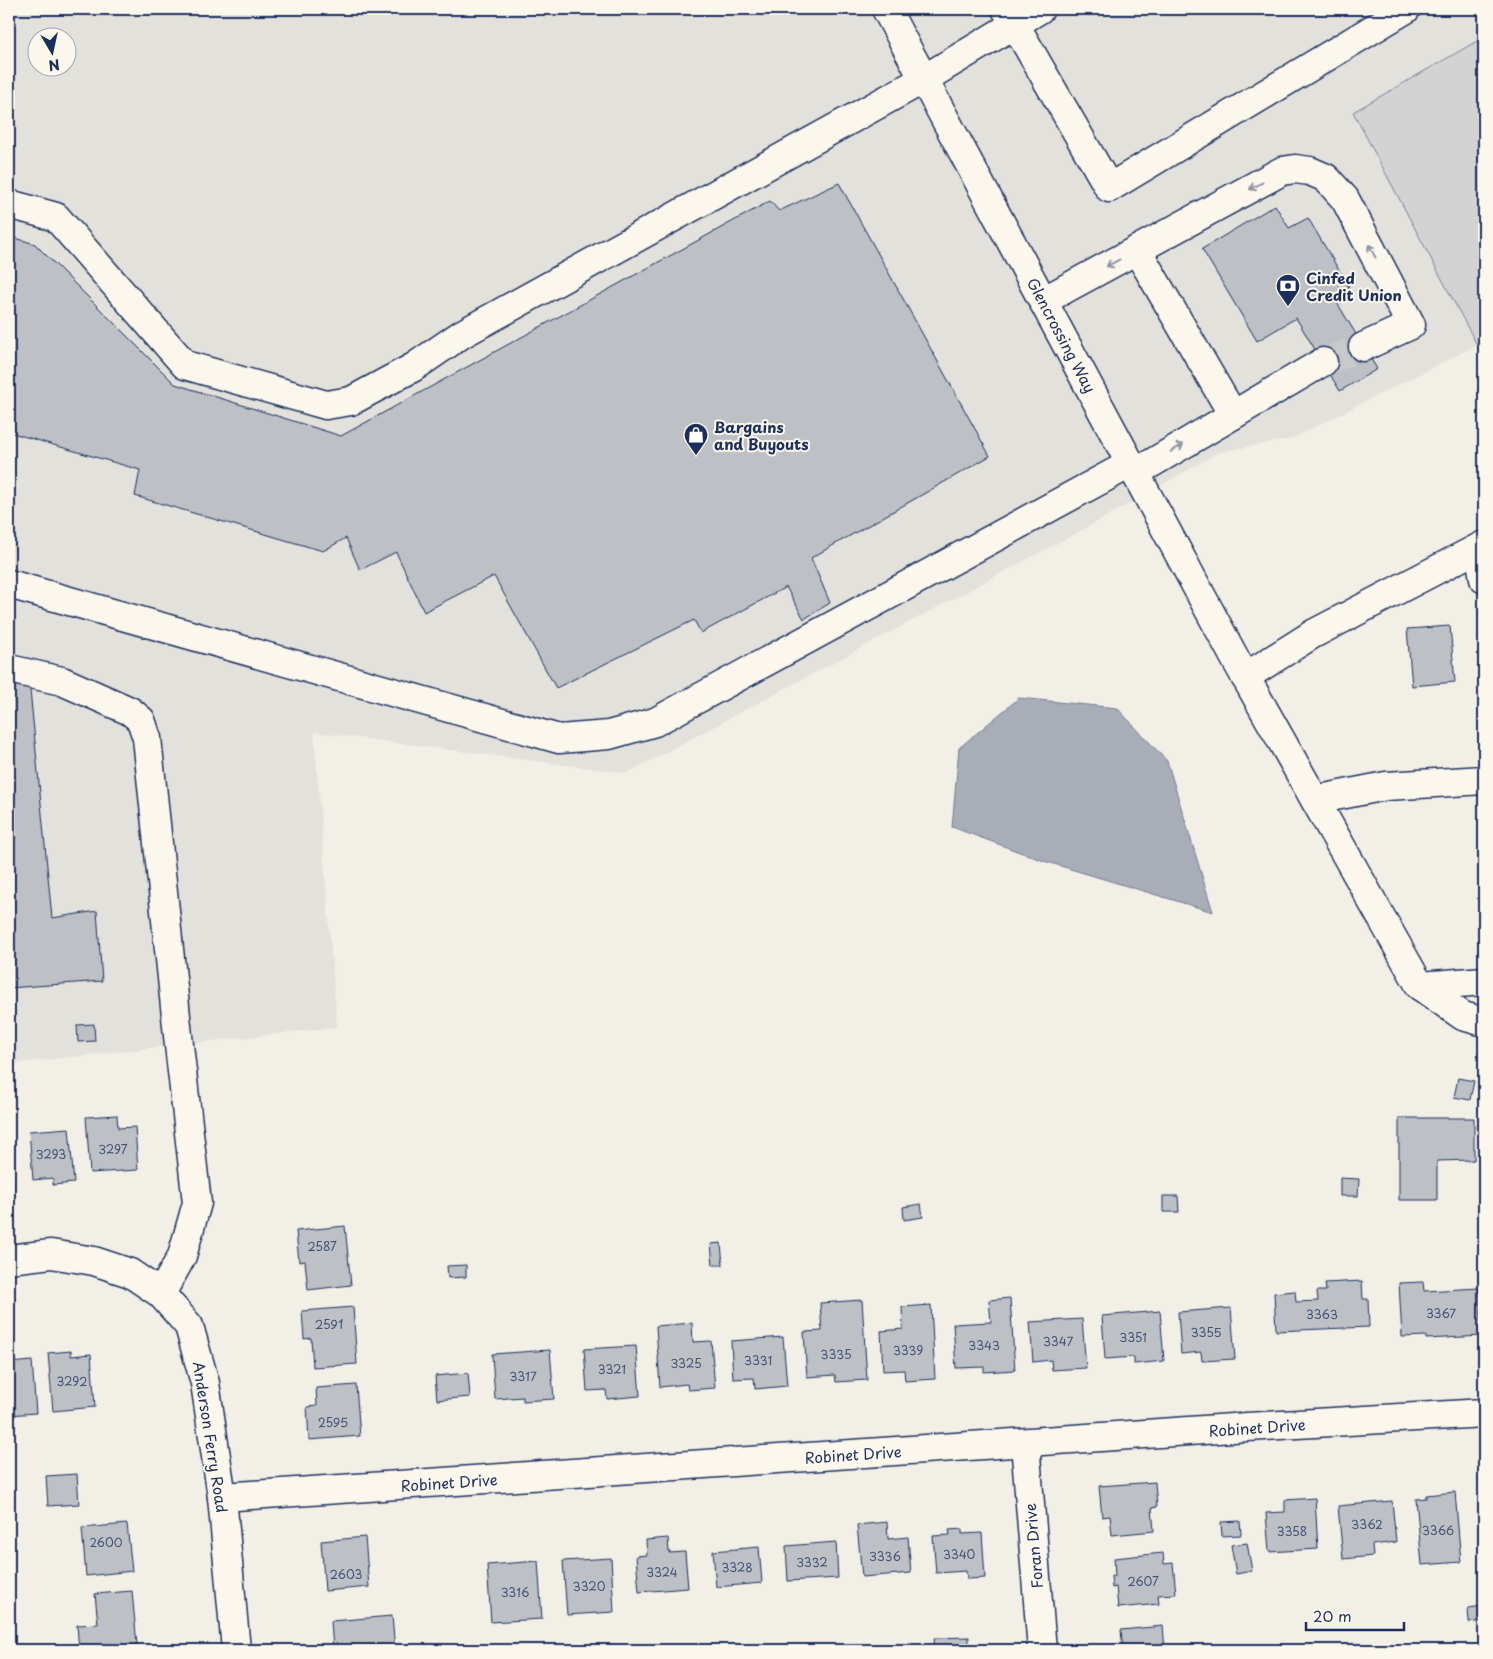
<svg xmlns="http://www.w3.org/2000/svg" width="1493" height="1659" viewBox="0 0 1493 1659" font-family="'Playpen Sans',sans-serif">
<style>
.built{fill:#e2e1dc;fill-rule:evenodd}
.green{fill:#d2d3d2;stroke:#768198}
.water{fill:#a9adb7;stroke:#707b93}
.building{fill:#bdc0c4;stroke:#1b2f5e}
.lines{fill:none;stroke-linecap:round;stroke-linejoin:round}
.minor-tunnel{stroke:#c7c9cb;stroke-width:28;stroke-dasharray:28 14;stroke-linecap:butt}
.minor-casing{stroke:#1b2f5e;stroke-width:31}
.minor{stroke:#fbf7ec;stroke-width:28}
.oneway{stroke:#8b93a5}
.labels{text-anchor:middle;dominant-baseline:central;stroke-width:4;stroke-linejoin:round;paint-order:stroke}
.number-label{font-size:12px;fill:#445378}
.poi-label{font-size:15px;font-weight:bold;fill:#1b2f5e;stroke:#fbf7ec;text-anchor:start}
.street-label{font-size:15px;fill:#1b2f5e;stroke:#fbf7ec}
</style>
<rect width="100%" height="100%" fill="#f2efe6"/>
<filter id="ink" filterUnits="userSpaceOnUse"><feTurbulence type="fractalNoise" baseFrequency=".02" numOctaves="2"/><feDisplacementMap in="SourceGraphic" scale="10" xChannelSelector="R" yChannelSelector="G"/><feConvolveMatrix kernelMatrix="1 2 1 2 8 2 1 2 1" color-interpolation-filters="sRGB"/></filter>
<g filter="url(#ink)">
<path class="built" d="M 9,9 L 1484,9 L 1484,37 L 1353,112 L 1477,345 L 1291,439 L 1219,452 L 1095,523 L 627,773 L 314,732 L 337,1027 L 9,1064 ZM 38,38 L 68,38 L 68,68 L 38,68 Z"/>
<path class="green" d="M 1484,37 L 1484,346 L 1477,345 L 1353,112 Z"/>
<path class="water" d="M 1019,698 L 1117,708 L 1167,761 L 1213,912 L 1044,861 L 952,827 L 959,748 Z"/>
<g class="building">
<path d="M 839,183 L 990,456 L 811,558 L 830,603 L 804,619 L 786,587 L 701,633 L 694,620 L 556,688 L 494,576 L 424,612 L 396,552 L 360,570 L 346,538 L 323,551 L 135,496 L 140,470 L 9,432 L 9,236 L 35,244 L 175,384 L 341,436 L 770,201 L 779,211 Z"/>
<path d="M 1275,205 L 1289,228 L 1308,218 L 1349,287 L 1333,296 L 1377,369 L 1340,391 L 1296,318 L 1257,341 L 1202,249 Z"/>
<path d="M 1450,626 L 1455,682 L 1412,686 L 1407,629 Z"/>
<path d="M 29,679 L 52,918 L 97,911 L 102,981 L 9,988 L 9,681 Z"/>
<path d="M 94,1024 L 95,1041 L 78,1042 L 77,1025 Z"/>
<path d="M 1458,1078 L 1474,1081 L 1470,1100 L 1454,1097 Z"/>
<path d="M 117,1115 L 118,1128 L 135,1127 L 138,1170 L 90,1173 L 86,1117 Z"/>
<path d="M 1399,1118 L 1474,1118 L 1474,1160 L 1437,1161 L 1437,1200 L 1399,1200 Z"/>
<path d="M 69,1128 L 74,1183 L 53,1185 L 53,1178 L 33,1180 L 29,1131 Z"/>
<path d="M 9,1132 L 14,1190 L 9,1190 Z"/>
<path d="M 1340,1178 L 1359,1179 L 1358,1196 L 1340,1196 Z"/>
<path d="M 1163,1196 L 1178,1196 L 1179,1212 L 1163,1212 Z"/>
<path d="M 921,1204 L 923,1217 L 904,1220 L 903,1207 Z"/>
<path d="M 345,1226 L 351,1285 L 308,1290 L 305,1261 L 299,1262 L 296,1231 Z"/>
<path d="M 721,1243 L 723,1265 L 713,1265 L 711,1244 Z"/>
<path d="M 466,1265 L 466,1277 L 448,1278 L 447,1266 Z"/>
<path d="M 1362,1281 L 1363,1299 L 1368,1299 L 1369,1327 L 1276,1331 L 1274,1293 L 1295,1291 L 1296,1302 L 1318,1301 L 1317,1291 L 1326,1291 L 1325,1283 Z"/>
<path d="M 1423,1282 L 1424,1291 L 1479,1288 L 1482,1336 L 1426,1339 L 1426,1336 L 1402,1337 L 1399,1283 Z"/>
<path d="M 1010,1298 L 1015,1370 L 984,1372 L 984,1367 L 956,1368 L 953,1324 L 991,1322 L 989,1300 Z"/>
<path d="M 862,1300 L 867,1380 L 836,1382 L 835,1375 L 807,1377 L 804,1332 L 822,1331 L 820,1303 Z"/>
<path d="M 931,1305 L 935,1379 L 905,1381 L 904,1370 L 883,1371 L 881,1331 L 903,1329 L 902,1307 Z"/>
<path d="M 353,1307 L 357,1364 L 313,1367 L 311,1338 L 304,1339 L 302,1311 Z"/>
<path d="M 1231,1308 L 1235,1359 L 1202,1361 L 1201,1352 L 1181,1354 L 1178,1312 Z"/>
<path d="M 1160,1311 L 1164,1361 L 1134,1364 L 1134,1357 L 1105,1359 L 1102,1316 Z"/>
<path d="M 1082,1319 L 1086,1368 L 1052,1370 L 1051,1360 L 1033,1362 L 1030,1322 Z"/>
<path d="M 692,1323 L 693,1342 L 711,1341 L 715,1388 L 688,1390 L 687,1384 L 660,1387 L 656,1326 Z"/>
<path d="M 783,1337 L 787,1386 L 755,1389 L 754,1378 L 733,1379 L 731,1341 Z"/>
<path d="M 636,1346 L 640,1396 L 607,1399 L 606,1390 L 587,1391 L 584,1349 Z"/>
<path d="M 550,1350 L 554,1399 L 523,1401 L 523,1397 L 495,1399 L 492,1354 Z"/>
<path d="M 71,1351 L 71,1356 L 91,1354 L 95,1407 L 53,1411 L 48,1353 Z"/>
<path d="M 32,1361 L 36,1413 L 9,1415 L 9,1363 Z"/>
<path d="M 468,1373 L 470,1397 L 437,1400 L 435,1376 Z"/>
<path d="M 356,1385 L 360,1436 L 309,1440 L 307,1407 L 317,1406 L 316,1388 Z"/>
<path d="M 77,1474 L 79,1504 L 48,1506 L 46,1476 Z"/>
<path d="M 1155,1482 L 1157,1507 L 1152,1508 L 1154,1531 L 1112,1535 L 1110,1516 L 1102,1517 L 1099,1486 Z"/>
<path d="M 1455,1492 L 1461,1562 L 1422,1565 L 1416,1499 L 1426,1498 L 1426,1495 Z"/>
<path d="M 1315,1498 L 1318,1549 L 1269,1552 L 1266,1513 L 1285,1512 L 1285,1500 Z"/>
<path d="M 1392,1501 L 1396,1542 L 1372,1545 L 1373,1556 L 1343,1559 L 1338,1506 Z"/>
<path d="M 1240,1521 L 1241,1535 L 1222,1536 L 1221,1522 Z"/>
<path d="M 887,1522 L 888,1539 L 908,1537 L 911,1573 L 862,1577 L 857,1525 Z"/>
<path d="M 127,1524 L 132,1571 L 86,1576 L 82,1528 Z"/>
<path d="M 962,1529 L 962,1534 L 982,1533 L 985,1578 L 967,1579 L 966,1571 L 936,1573 L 933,1536 L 950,1535 L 949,1530 Z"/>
<path d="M 365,1537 L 369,1587 L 325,1591 L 321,1541 Z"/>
<path d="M 668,1538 L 669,1553 L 685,1552 L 688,1588 L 639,1592 L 636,1556 L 647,1555 L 646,1540 Z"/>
<path d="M 836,1542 L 838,1578 L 788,1581 L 786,1546 Z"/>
<path d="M 1247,1543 L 1252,1571 L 1236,1574 L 1231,1545 Z"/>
<path d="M 759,1547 L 762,1583 L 716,1587 L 713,1551 Z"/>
<path d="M 1163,1553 L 1164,1564 L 1173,1563 L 1176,1594 L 1158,1595 L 1159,1604 L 1118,1608 L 1116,1587 L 1112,1588 L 1111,1576 L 1115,1576 L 1114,1558 Z"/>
<path d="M 611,1558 L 614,1612 L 567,1615 L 563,1561 Z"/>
<path d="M 538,1561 L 542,1619 L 491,1622 L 487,1565 Z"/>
<path d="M 132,1591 L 137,1645 L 79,1650 L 77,1625 L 98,1624 L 95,1594 Z"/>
<path d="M 1484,1606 L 1484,1621 L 1469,1623 L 1468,1608 Z"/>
<path d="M 392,1616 L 395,1650 L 333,1650 L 331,1621 Z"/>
<path d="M 1163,1626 L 1165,1650 L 1123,1650 L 1121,1630 Z"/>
<path d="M 969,1637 L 969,1650 L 935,1650 L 934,1638 Z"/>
</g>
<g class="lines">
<path class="minor-tunnel" d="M 1323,362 L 1363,347"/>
<defs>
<g id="minor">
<path d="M 886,9 L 1237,662 L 1420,986 L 1463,1016 L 1484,1022"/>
<path d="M 1006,9 L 1109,188 L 1406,9"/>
<path d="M 9,204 L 56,217 L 185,365 L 326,405 L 351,401 L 414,367 L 462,334 L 924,79 L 1040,9"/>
<path d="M 1137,250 L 1233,415"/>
<path d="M 1043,301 L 1282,171 L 1295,169 L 1310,171 L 1326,178 L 1345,199 L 1411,325 L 1363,347"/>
<path d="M 1135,473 L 1323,362"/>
<path d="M 1479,548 L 1484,579"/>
<path d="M 9,584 L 559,739 L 609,735 L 655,722 L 1130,464"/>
<path d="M 9,669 L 62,681 L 130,711 L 141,720 L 147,738 L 179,1045 L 197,1203 L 182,1256 L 161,1294"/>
<path d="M 1245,677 L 1313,634 L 1484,545"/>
<path d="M 1315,800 L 1386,786 L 1484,780"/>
<path d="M 1420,986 L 1484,981"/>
<path d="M 9,1259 L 51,1254 L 94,1261 L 130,1273 L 161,1294 L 189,1326 L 205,1383 L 222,1497 L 236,1650"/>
<path d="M 1025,1443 L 1042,1650"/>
<path d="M 222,1497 L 1247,1427 L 1484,1413"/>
</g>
</defs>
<use href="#minor" class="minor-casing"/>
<use href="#minor" class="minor"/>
</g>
<defs><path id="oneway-shaft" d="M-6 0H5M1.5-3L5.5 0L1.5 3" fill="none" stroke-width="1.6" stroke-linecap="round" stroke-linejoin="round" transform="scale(1.25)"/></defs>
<g class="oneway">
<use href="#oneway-shaft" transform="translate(1256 186) rotate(152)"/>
<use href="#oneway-shaft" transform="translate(1372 251) rotate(-118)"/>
<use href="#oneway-shaft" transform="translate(1113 263) rotate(152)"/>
<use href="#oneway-shaft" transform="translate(1177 448) rotate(-31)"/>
</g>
</g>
<defs>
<symbol id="bank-pin" viewBox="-11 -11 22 30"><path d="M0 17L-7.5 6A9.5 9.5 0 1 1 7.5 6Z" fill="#1b2f5e" stroke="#fbf7ec"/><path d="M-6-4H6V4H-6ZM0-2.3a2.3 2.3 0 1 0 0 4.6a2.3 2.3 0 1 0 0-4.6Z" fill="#fff"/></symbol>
<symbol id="shop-pin" viewBox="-11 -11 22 30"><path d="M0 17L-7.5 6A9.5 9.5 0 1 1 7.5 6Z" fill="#1b2f5e" stroke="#fbf7ec"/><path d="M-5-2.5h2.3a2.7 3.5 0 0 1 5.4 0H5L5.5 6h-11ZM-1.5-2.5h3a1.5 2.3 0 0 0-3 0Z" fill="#fff"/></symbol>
</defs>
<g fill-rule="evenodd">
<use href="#bank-pin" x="1274" y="272" width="28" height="38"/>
<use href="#shop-pin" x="682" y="421" width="28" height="38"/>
</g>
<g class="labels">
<g class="number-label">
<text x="113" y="1149">3297</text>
<text x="51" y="1154">3293</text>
<text x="322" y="1246">2587</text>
<text x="1441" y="1313">3367</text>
<text x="1322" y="1314">3363</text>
<text x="329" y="1324">2591</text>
<text x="1206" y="1332">3355</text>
<text x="1133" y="1337">3351</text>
<text x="1058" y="1341">3347</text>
<text x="984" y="1345">3343</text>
<text x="908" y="1350">3339</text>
<text x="836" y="1354">3335</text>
<text x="758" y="1360">3331</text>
<text x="686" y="1363">3325</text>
<text x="612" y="1369">3321</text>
<text x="523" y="1376">3317</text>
<text x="72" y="1381">3292</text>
<text x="333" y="1422">2595</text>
<text x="1367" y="1524">3362</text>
<text x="1438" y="1530">3366</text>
<text x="1292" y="1531">3358</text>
<text x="106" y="1542">2600</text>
<text x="959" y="1554">3340</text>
<text x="885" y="1556">3336</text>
<text x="812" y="1562">3332</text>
<text x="737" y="1567">3328</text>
<text x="662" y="1572">3324</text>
<text x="346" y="1574">2603</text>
<text x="1143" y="1581">2607</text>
<text x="589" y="1586">3320</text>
<text x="515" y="1592">3316</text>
</g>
<g class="poi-label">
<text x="1306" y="277">Cinfed<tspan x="1306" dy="17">Credit Union</tspan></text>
<text x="714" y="426">Bargains<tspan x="714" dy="17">and Buyouts</tspan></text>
</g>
<g class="street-label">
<text transform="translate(1062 335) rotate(62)">Glencrossing Way</text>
<text transform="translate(1257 1427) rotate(-4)">Robinet Drive</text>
<text transform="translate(211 1437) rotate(81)">Anderson Ferry Road</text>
<text transform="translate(853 1454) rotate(-4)">Robinet Drive</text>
<text transform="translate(449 1482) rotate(-4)">Robinet Drive</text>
<text transform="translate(1033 1546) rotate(-95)">Foran Drive</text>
</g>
</g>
<rect width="1493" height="1659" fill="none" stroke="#fbf7ec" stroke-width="30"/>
<rect x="15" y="15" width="1463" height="1629" fill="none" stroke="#1b2f5e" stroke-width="2" filter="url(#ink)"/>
<g transform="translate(52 52) rotate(171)"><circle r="24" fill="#fbf7ec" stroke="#a1a7b3"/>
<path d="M0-4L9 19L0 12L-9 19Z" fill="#1b2f5e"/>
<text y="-8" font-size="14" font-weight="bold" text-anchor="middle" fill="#1b2f5e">N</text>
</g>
<path d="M1306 1622v8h98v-8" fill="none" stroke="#1b2f5e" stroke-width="2.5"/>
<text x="1313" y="1622" font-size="15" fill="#1b2f5e" stroke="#fbf7ec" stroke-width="4" paint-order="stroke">20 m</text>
</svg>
